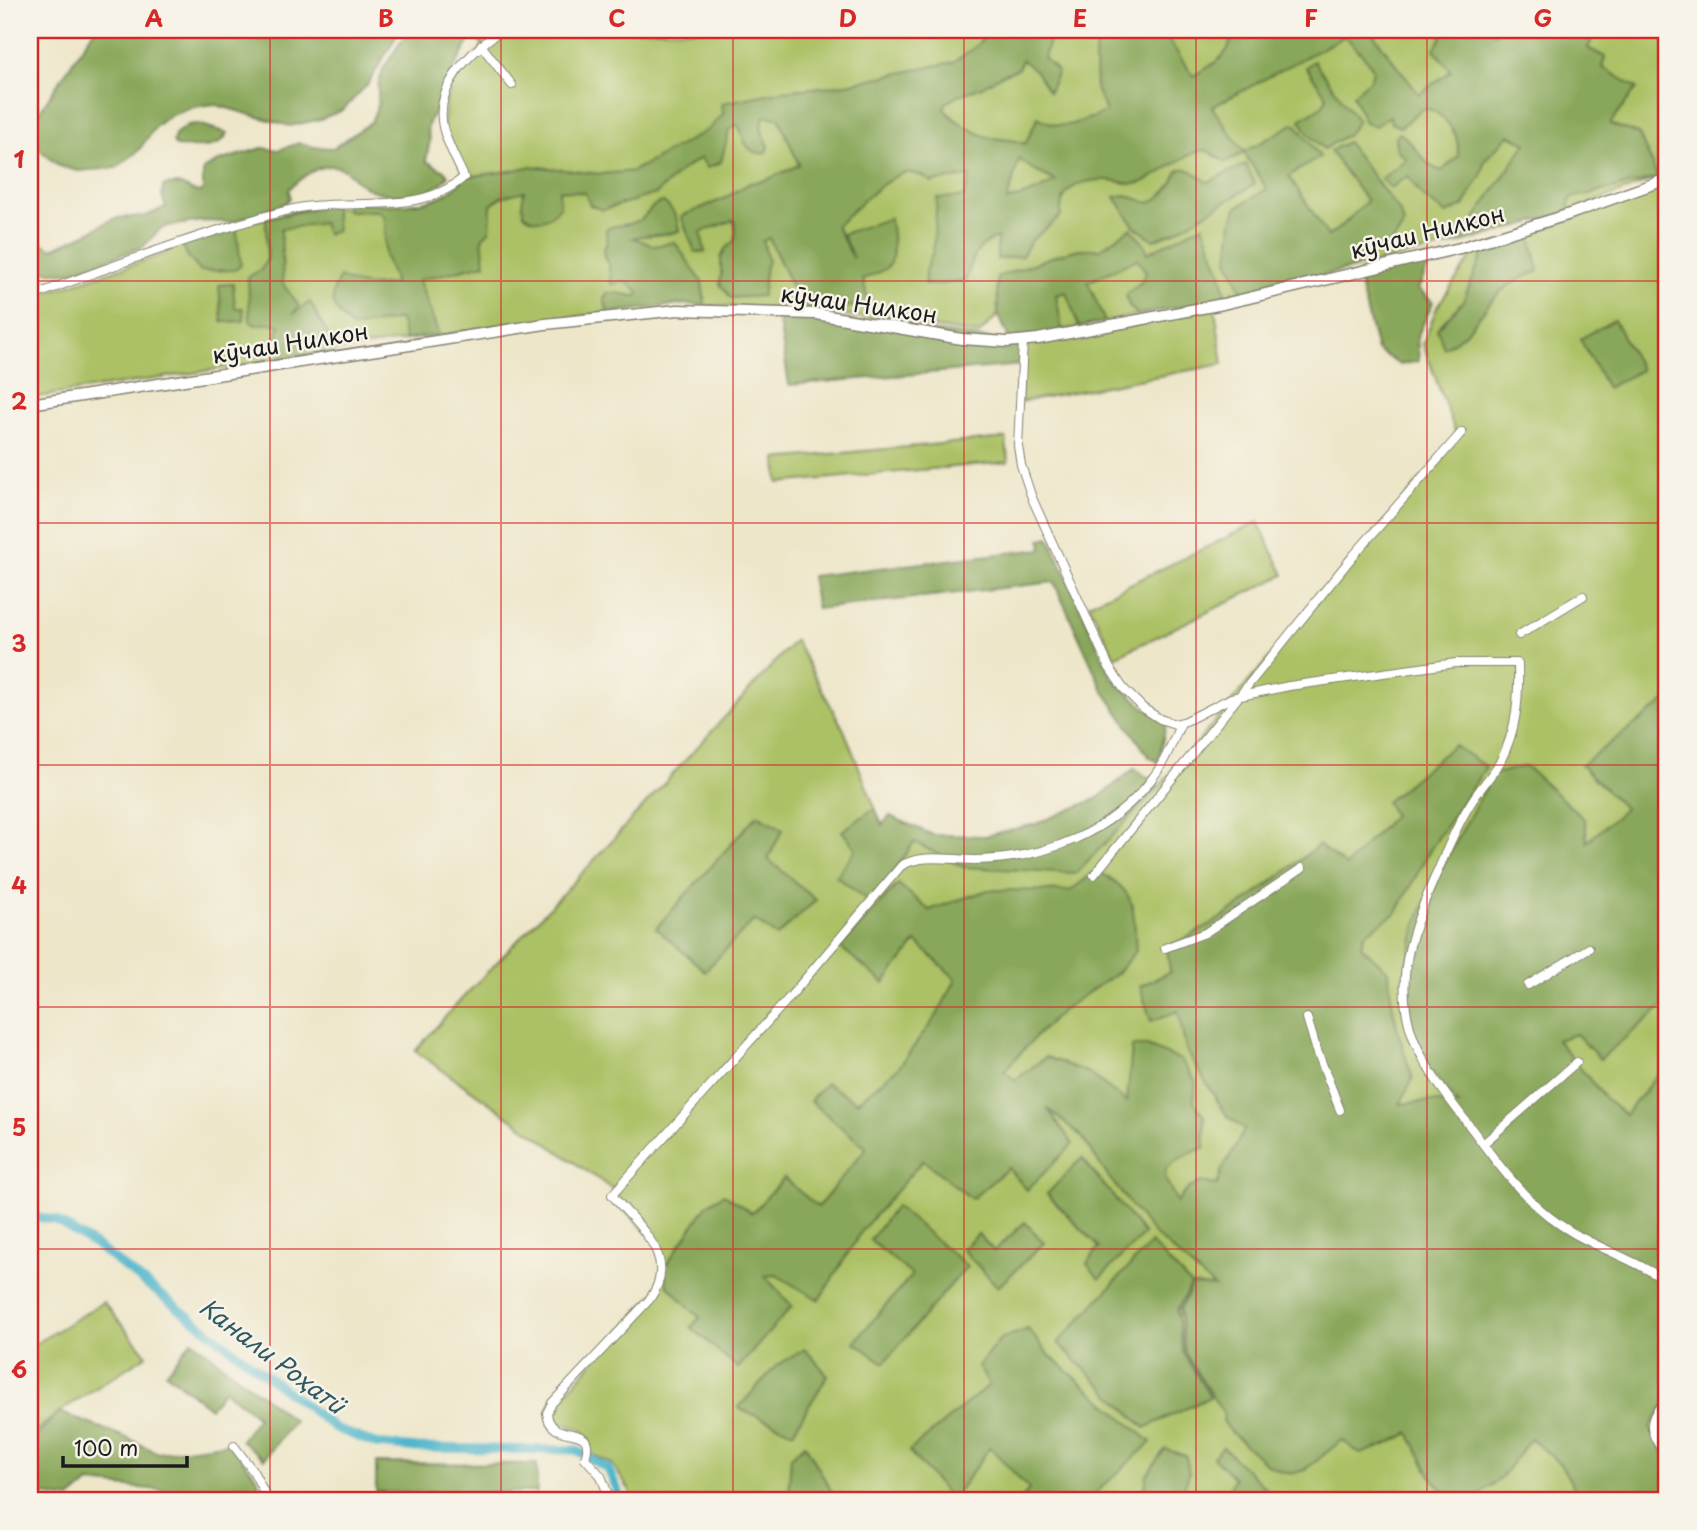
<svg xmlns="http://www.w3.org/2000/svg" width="1697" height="1530" viewBox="0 0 1697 1530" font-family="'Playpen Sans',sans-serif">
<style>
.green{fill:#acc165;stroke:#646e40;stroke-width:2}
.forest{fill:#89a75a;stroke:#52623b;stroke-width:2;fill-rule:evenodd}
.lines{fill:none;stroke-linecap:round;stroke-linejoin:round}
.canal{stroke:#4cb4cb;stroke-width:9}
.minor-casing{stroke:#848172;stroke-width:10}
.tertiary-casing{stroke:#848172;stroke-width:13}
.minor{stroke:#fff;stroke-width:8}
.tertiary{stroke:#fff;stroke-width:10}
.grid{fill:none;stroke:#d62828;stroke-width:2;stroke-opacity:0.55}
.labels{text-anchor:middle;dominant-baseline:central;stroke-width:5;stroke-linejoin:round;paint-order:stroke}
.street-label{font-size:23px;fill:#1c1c1c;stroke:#f7f3e8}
.water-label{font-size:24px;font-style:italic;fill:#2f5962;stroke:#f7f3e8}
.neatline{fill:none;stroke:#d62828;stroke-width:2.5}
.grid-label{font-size:23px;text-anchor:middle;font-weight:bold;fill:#d62828}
</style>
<rect width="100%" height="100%" fill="#f7f3e8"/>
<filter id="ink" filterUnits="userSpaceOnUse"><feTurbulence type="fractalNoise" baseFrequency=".0143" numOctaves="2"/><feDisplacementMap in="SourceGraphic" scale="14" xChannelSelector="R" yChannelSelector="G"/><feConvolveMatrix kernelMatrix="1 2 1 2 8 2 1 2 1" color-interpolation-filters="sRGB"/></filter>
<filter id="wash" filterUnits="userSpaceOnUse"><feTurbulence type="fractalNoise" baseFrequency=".00686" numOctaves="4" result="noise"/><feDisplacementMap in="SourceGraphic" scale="28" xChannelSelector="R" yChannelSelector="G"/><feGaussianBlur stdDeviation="1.57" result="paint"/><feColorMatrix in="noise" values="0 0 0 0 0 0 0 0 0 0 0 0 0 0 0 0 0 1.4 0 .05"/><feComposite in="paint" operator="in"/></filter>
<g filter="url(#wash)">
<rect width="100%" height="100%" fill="#ede6c9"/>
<g class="green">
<path d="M 472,30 L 1667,30 L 1667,175 L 1567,212 L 1460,243 L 1226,298 L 1010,340 L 998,315 L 979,334 L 818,311 L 684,304 L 512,324 L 30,398 L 30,298 L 165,254 L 181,241 L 300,209 L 402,205 L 436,200 L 455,189 L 465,176 L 443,130 L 446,101 L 454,79 L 483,46 Z"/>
<path d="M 1667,186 L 1667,1500 L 630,1500 L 630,1491 L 612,1464 L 587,1452 C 598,1428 567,1425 552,1421 L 548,1413 L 656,1291 L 664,1268 L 656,1242 L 624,1209 L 615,1191 L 415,1051 L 455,1006 L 588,867 L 795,640 L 844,730 L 882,825 L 1076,873 L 1159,787 L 1457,437 L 1423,344 L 1437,307 L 1474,253 Z"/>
<path d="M 1215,308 L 1223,364 L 1020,402 L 1023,343 L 1064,340 Z"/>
<path d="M 1006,438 L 1008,462 L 778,483 L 776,459 Z"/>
<path d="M 1258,522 L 1284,575 L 1115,657 L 1089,604 Z"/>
<path d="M 103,1302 L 147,1355 L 59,1412 L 30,1436 L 30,1347 Z"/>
</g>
<g class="forest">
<path d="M 94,30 L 400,30 L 368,84 L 343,110 L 321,119 L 290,126 L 213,104 L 194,107 L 169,116 L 156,126 L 138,151 L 116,168 L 78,171 L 59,166 L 39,149 L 33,121 Z"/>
<path d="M 413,30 L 467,31 L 468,44 L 454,68 L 440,105 L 430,119 L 427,130 L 430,140 L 426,161 L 446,172 L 448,176 C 432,199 391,199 367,188 C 354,182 348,166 331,166 C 316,165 299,180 289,189 L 290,198 L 286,203 L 232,222 L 202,221 L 168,226 L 160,229 L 143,247 L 71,272 L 51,272 L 30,268 L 30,235 L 52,249 L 86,234 L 115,218 L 146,216 L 166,207 L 162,196 L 163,186 C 187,179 183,192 201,192 L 203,190 L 203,170 L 219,161 L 262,148 L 279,150 L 299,143 L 314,147 L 333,148 L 371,122 L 378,104 L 378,86 L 383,69 L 402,40 Z"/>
<path d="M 991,30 L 1052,30 L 1044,58 L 1058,72 L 1049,92 L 1035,70 L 1022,60 L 1018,69 L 1001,75 L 982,87 L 959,95 L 946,103 L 944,109 C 955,121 976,135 992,138 C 1005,140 1013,139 1025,144 L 1038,117 C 1056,128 1066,127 1085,120 C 1093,117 1099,115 1106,111 L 1096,89 L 1095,59 L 1097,30 L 1162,30 L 1193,76 C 1209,67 1239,52 1228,30 L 1370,30 L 1419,94 L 1451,71 L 1434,49 L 1442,37 L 1436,30 L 1493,30 L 1495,34 L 1503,30 L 1596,30 L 1588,48 L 1605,57 L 1602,67 L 1637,88 L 1610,124 L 1639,134 L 1658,178 L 1571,198 L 1567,212 L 1462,243 L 1467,230 L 1526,143 L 1509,135 L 1485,160 L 1481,175 L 1464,206 L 1446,214 L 1422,196 L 1408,176 L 1390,188 L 1381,179 L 1406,159 L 1397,150 L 1395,138 L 1400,133 C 1416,144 1422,166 1442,171 L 1458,156 C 1458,151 1458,144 1457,140 C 1454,128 1435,104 1421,110 C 1416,113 1406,123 1400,127 L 1391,123 L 1390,116 L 1375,126 L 1365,123 L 1353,95 L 1371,79 L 1373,69 L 1368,61 L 1345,36 L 1212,107 L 1244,152 L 1295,123 L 1320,157 L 1289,176 L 1328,236 L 1344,224 L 1367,201 L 1330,151 L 1347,142 L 1399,211 L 1404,223 C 1391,254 1377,244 1362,266 L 1243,294 L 1228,259 L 1232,222 L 1236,208 L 1267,189 L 1244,153 L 1226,162 C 1220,159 1213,153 1207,151 C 1194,146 1157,178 1140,183 C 1131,186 1118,180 1108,180 C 1082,179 1059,187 1061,216 L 1031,241 L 1022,256 L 997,259 L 997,237 L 982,246 L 975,255 L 965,281 L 936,285 L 925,284 L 925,271 L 933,251 L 937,198 L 964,197 L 970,176 L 932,182 C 923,176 912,170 901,174 C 880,182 853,211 836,226 L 853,258 L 842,234 L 890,218 C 891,232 898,260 885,269 C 879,273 870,276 863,279 L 869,305 L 807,310 L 791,285 L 769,238 L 763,241 L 768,261 C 762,274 766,283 762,296 L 731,298 L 720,284 L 721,275 L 721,257 L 725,249 L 735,240 L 736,232 L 734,220 L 701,232 L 705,252 L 695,252 L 681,216 L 723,199 L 750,183 L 766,180 L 799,165 L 779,118 L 764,116 L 761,129 L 769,146 L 765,153 C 747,156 743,139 739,126 L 736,125 L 729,130 L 721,162 L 707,168 L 701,158 L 682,170 L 656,194 L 602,210 L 590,205 L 585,193 L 559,190 L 560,207 C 549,220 538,225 524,214 L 522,204 L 524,191 L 501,197 L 491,205 L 490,230 L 482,238 L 485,264 L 419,280 L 439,335 L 405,340 L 400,319 L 353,328 C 333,311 326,300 340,277 C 358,287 375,287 395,283 L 385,256 L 385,218 L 378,211 L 347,211 L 344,201 C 387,204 435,214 465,177 L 510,171 L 531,166 L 601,174 L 633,171 L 692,139 L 710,128 L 723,114 L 722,103 L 782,91 L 842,85 L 953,62 L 974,48 ZM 1019,159 L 1035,171 L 1056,181 L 1037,191 L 1007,201 Z"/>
<path d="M 1314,61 L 1358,121 L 1348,134 L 1324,149 L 1309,135 L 1300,120 L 1323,105 L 1327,97 L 1306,67 Z"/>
<path d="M 198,124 L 227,133 C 221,152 191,147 176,146 L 173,143 L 175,134 L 188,125 Z"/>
<path d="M 1246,164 L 1255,184 L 1174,232 L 1154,240 L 1134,226 L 1115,197 L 1126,195 L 1149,203 C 1157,199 1166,193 1171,185 C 1176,177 1176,165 1189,170 C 1196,172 1202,179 1208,182 Z"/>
<path d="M 663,202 C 675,210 677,218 679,231 C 664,236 649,234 633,238 L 655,246 L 675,242 L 702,282 L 705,305 L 684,304 L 608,313 L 604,299 L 607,293 C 615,291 628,296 638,296 L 639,292 L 626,282 L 611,284 L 609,265 L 603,251 L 607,242 L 606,229 C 617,224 630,226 640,220 C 650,213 650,204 663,202 Z"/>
<path d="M 334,205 L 337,231 L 326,234 L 322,223 L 281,229 L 283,284 L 299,306 L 293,314 L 310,302 L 337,351 L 284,359 L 274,341 L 280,326 L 273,323 L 255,325 L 250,321 L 248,277 L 261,270 L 267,259 L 266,218 Z"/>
<path d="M 236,224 L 241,265 L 235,270 L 200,271 L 188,257 L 181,241 Z"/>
<path d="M 1203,225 L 1221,273 L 1226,298 L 1138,315 L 1129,306 L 1126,295 L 1141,282 L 1146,272 L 1137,259 L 1088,282 L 1105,322 L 1079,327 L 1066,292 L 1056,295 L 1062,330 L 1010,340 L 998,314 L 997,277 L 1057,255 L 1079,249 L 1100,249 L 1131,228 L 1144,244 L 1148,253 Z"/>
<path d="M 1530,234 L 1539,271 C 1523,277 1507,284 1495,297 C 1475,319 1472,332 1444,348 L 1437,329 L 1463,301 L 1485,249 Z"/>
<path d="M 1427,257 L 1428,267 L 1418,289 L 1433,302 L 1417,337 L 1419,361 L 1400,365 L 1377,350 L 1357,274 Z"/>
<path d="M 233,284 L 235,308 L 243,308 L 244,321 L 222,322 L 219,285 Z"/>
<path d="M 778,315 L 842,320 L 1023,343 L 1021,365 L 789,385 Z"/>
<path d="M 1614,320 L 1641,370 L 1607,388 L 1580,339 Z"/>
<path d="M 1049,537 L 1112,678 L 1144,707 L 1167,720 L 1158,762 L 1149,757 L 1103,690 L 1054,582 L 817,609 L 811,576 L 1042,549 L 1041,539 Z"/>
<path d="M 1667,700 L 1667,1003 L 1600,1059 L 1576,1034 L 1557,1040 L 1605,1098 L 1625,1115 L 1667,1063 L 1667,1310 L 1663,1313 L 1667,1341 L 1667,1402 L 1650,1428 L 1667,1456 L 1667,1500 L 1581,1500 L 1561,1465 L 1531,1438 L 1500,1479 L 1471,1500 L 1450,1498 L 1432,1478 L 1409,1433 L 1386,1445 L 1360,1454 L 1342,1440 C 1305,1468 1295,1492 1254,1453 C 1243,1442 1230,1434 1223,1421 L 1224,1415 L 1185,1353 L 1180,1310 L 1192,1285 L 1214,1287 L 1152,1232 L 1107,1175 L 1082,1137 L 1047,1108 L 1073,1144 L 1027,1190 L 1008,1168 L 972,1199 L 923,1160 L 863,1229 L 819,1300 L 776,1275 L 765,1276 L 792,1306 L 738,1368 L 691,1327 L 700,1318 L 667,1285 L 664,1268 L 707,1205 L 724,1194 L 752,1213 L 784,1178 L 818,1207 L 866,1148 L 810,1101 L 826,1083 L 857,1102 L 898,1068 L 937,1015 L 956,979 L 916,942 L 884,983 L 840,947 L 898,884 L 929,910 L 988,890 L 1070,891 L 1096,871 C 1139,890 1133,910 1136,951 L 1117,973 L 1064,1009 L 1037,1035 L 1004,1071 L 1015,1080 L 1046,1057 L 1089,1073 L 1127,1102 L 1132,1046 L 1147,1046 L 1181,1060 L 1196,1082 L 1194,1102 L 1204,1116 L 1205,1147 L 1182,1157 L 1166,1168 L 1165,1178 L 1177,1202 L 1188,1189 L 1201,1182 L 1217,1185 L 1222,1170 L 1245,1129 L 1227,1116 L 1186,1050 L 1178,1011 L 1151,1021 L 1140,986 L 1170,972 L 1167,947 C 1224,922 1271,883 1319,845 L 1346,866 L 1394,815 L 1386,802 L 1454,745 L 1486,767 L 1428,853 L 1397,912 L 1365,934 L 1361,946 L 1389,972 C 1390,1009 1401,1044 1413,1079 L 1400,1104 L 1430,1101 L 1458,1105 L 1426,1063 L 1410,1026 L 1405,976 L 1416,924 L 1434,882 L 1493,774 L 1526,766 L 1585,820 L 1587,842 L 1625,809 L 1581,765 Z"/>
<path d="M 1135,768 L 1159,787 L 1076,873 L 963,867 L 914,842 L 872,904 L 836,876 L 856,849 L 842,831 L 875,808 L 882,825 L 890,816 L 933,835 L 985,836 L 1036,824 L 1098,798 Z"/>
<path d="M 757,815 L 783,829 L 768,859 L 816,900 L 777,936 L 754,920 L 705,971 L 656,928 Z"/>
<path d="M 1082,1158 L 1144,1234 L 1099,1279 L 1087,1263 L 1099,1247 L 1047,1194 Z"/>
<path d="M 896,1206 L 967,1266 L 884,1363 L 854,1342 L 912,1275 L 870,1240 Z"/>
<path d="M 1025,1222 L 1044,1243 L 998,1287 L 962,1249 L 978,1234 L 994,1251 Z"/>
<path d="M 1151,1243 L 1191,1285 L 1177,1310 L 1183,1353 L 1210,1397 L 1145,1428 L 1058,1343 Z"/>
<path d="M 1028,1329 L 1050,1356 L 1151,1442 L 1088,1500 L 1021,1500 L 1029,1489 L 990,1447 L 952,1500 L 909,1451 L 989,1385 L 978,1366 L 1000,1339 Z"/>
<path d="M 192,1340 L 294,1421 L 264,1459 L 241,1440 L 258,1417 L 224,1390 L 210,1408 L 166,1373 Z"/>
<path d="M 805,1349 L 828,1375 L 793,1432 L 738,1408 L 776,1366 Z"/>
<path d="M 59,1412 L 127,1438 L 158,1453 L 229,1443 L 258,1479 L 260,1500 L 89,1483 L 70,1499 L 30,1493 L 30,1442 Z"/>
<path d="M 805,1444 L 833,1494 L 828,1500 L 792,1500 L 789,1484 L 791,1457 Z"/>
<path d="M 1223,1447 L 1278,1500 L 1225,1500 L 1234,1478 L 1213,1457 Z"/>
<path d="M 1165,1449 L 1186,1456 L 1189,1474 L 1181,1496 L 1182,1500 L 1143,1500 L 1147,1475 Z"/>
<path d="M 376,1463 L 537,1464 L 537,1492 L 376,1492 Z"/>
</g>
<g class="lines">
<path class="canal" d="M 30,1216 L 55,1220 L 98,1247 L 335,1428 L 376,1444 L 418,1448 L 576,1450 L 608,1469 L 617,1488 L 620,1500"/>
</g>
</g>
<g filter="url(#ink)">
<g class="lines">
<defs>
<g id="minor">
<path d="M 481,45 L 512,85"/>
<path d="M 30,297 C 93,273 157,249 222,229 C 249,221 276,212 304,207 C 356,199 422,215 464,177 C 457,161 447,144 443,127 C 434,85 471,52 501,30"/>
<path d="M 1023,341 L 1018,446 L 1021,465 L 1032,498 L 1109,667 L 1123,688 L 1143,708 L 1160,719 L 1175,724 L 1186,721 L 1231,698 L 1289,686 L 1456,663 L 1518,663 C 1519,699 1517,730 1500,762 C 1491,777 1478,790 1469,806 C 1457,825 1448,847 1439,868 C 1414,923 1390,982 1415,1042 C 1431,1080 1460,1112 1483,1144"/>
<path d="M 1519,635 L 1583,596"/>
<path d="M 1094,875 L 1353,556 L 1462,432"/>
<path d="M 1165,948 L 1205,933 L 1302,868"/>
<path d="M 1528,985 L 1589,948"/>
<path d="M 1307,1018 L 1316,1048 L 1340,1110"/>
<path d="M 1577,1062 L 1483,1144 C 1509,1179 1537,1213 1575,1234 C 1605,1251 1638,1261 1666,1281"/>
<path d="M 1667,1279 C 1656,1298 1664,1323 1667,1343"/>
<path d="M 1667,1400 C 1644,1421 1650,1433 1667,1457"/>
<path d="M 234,1446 L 253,1471 L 268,1500"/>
<path d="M 610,1500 L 601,1476 L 585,1458 C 598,1420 550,1447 547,1413 L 552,1403 L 649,1300 C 681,1257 638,1227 612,1195 L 788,999 L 901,866 C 920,853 952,860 975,860 C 1044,859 1113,833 1154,776 C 1166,761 1173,740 1181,723"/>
<path d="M 1666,1500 L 1667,1498"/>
</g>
<path id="tertiary" d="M 30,404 L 545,324 L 678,310 L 816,314 L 962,339 L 1007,342 L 1038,339 L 1223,304 L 1460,248 L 1567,215 L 1667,179"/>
</defs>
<use href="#minor" class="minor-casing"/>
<use href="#tertiary" class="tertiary-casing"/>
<use href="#minor" class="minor"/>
<use href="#tertiary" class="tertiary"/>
</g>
</g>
<path class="grid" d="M 270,30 L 270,1500M 501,30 L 501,1500M 733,30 L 733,1500M 964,30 L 964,1500M 1196,30 L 1196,1500M 1427,30 L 1427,1500M 30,281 L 1667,281M 30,523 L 1667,523M 30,765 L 1667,765M 30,1007 L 1667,1007M 30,1249 L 1667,1249"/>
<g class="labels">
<g class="street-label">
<text transform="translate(1427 231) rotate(-14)">кӯчаи Нилкон</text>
<text transform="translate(859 303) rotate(8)">кӯчаи Нилкон</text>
<text transform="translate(290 342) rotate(-9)">кӯчаи Нилкон</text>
</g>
<g class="water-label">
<text transform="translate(273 1355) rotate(37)">Канали Роҳатӣ</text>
</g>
</g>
<rect width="1697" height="1530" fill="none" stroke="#f7f3e8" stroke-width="77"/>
<path d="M63 1456v10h124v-10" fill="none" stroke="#1c1c1c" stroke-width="3.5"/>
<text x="74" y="1456" font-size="21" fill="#1c1c1c" stroke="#f7f3e8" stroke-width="5" paint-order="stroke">100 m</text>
<rect x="38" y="38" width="1620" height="1454" class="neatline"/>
<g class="grid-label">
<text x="154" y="27">A</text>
<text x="386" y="27">B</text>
<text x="617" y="27">C</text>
<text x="848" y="27">D</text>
<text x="1080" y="27">E</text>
<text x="1311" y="27">F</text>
<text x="1543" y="27">G</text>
<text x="19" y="168">1</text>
<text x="19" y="410">2</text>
<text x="19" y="652">3</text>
<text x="19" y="894">4</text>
<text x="19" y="1136">5</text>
<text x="19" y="1378">6</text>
</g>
</svg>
